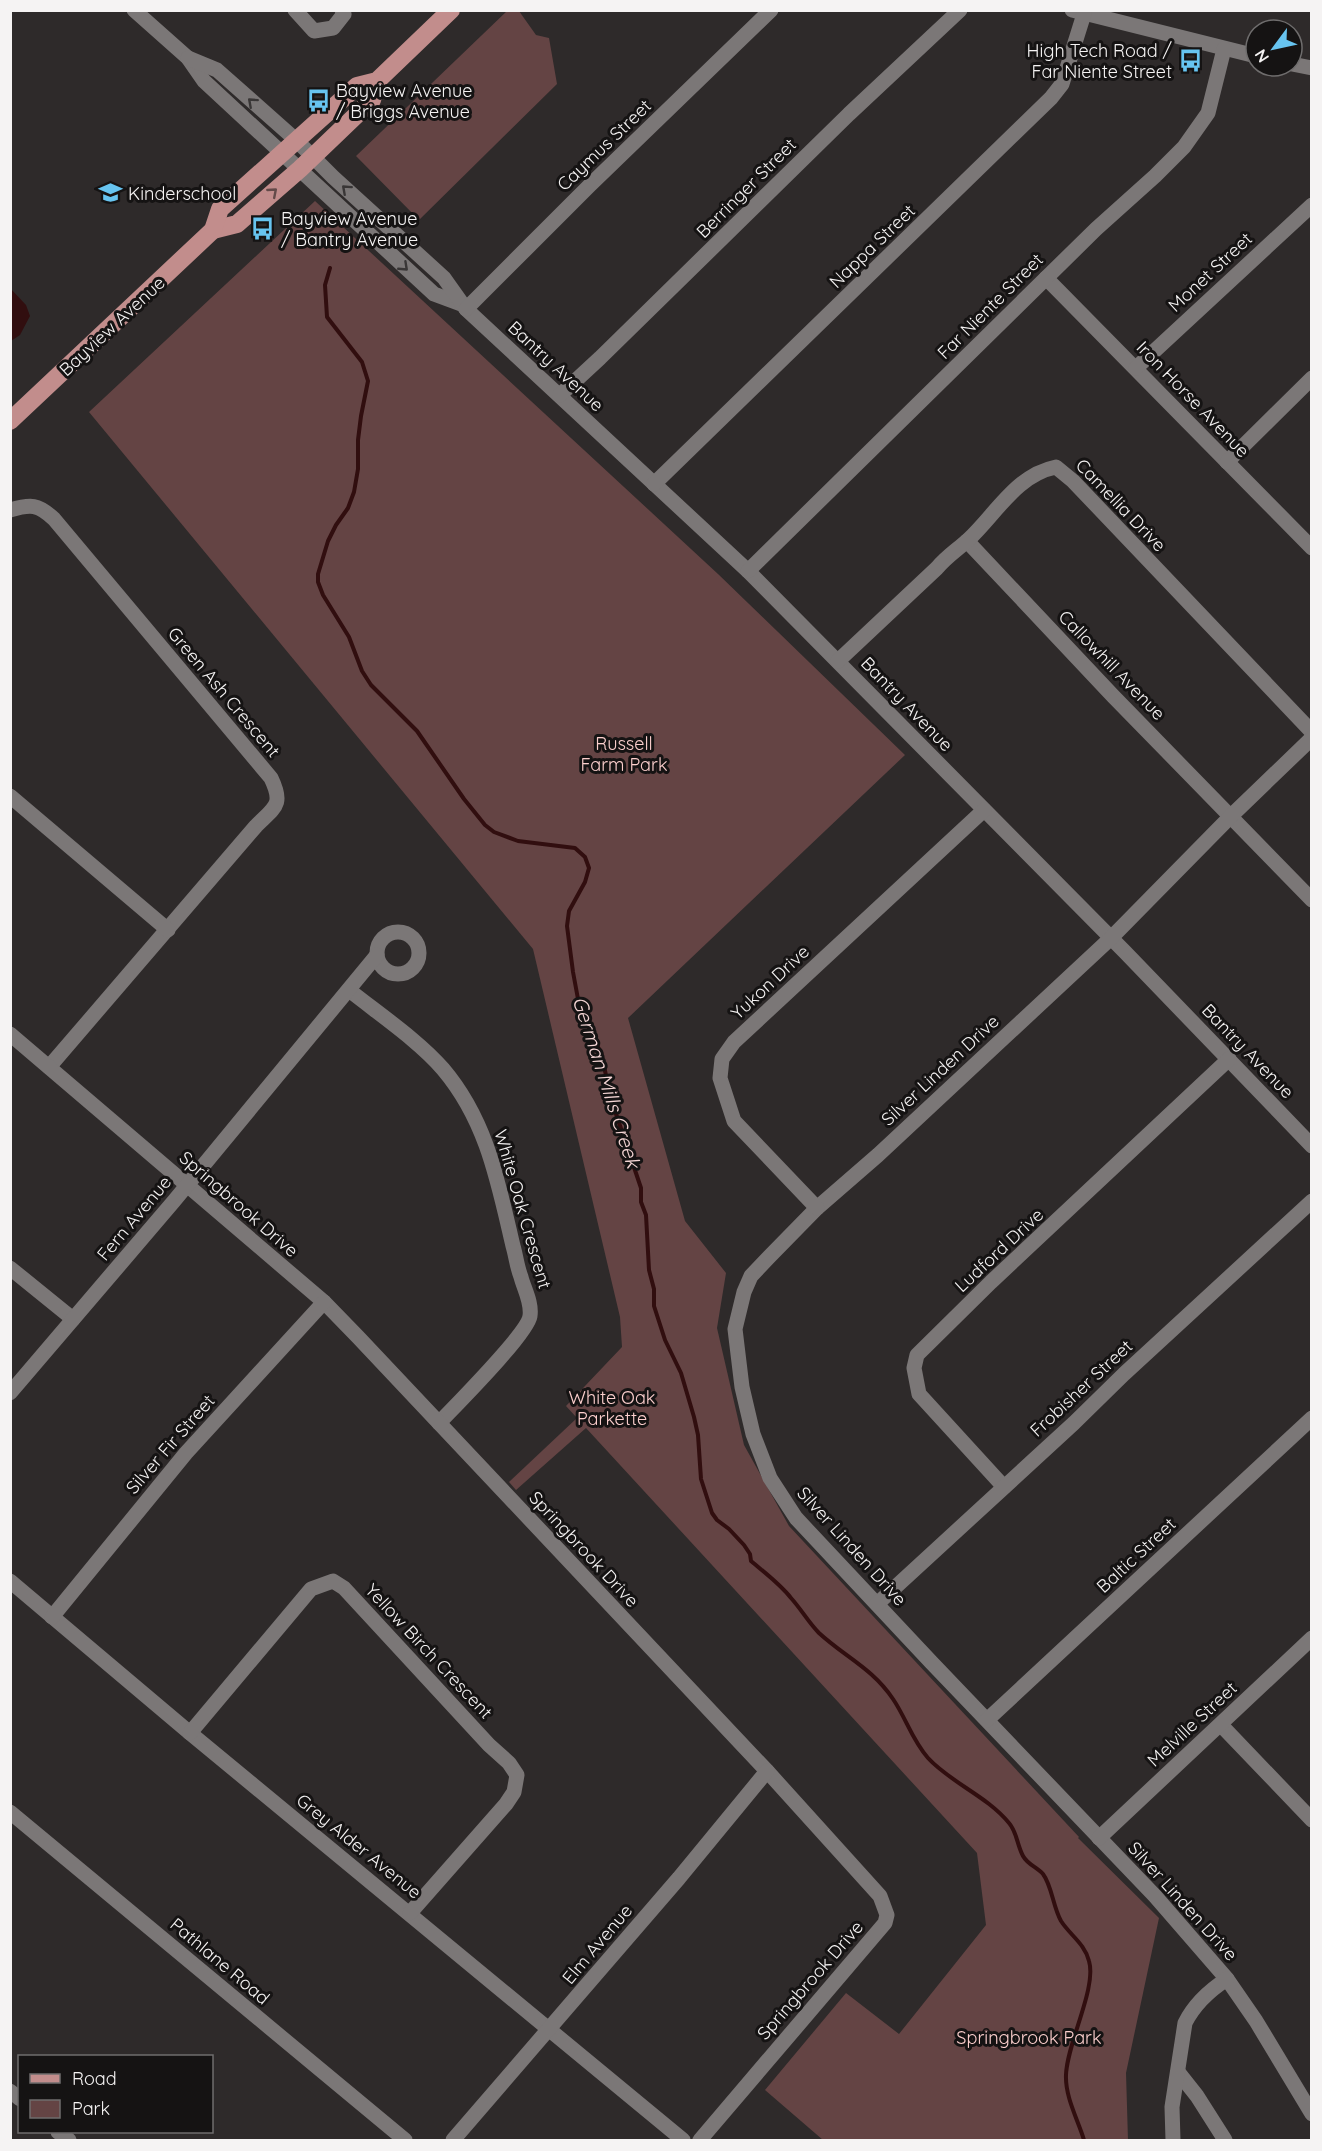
<svg xmlns="http://www.w3.org/2000/svg" width="1322" height="2151" viewBox="0 0 1322 2151" font-family="Quicksand,sans-serif">
<style>
.green{fill:#644444}
.water{fill:#310e0f}
.lines{fill:none;stroke-linecap:round;stroke-linejoin:round}
.stream{stroke:#310e0f;stroke-width:4}
.minor{stroke:#7b7777;stroke-width:15}
.major{stroke:#c28d8c;stroke-width:18}
.oneway{stroke:#393636}
.oneway2{stroke:#634a49}
.labels{text-anchor:middle;dominant-baseline:central;stroke-width:6;stroke-linejoin:round;paint-order:stroke}
.poi-label{font-size:18px;fill:#f5f3f3;stroke:#151313;text-anchor:start}
.street-label{font-size:18px;fill:#f5f3f3;stroke:#151313}
.park-label{font-size:18px;fill:#fccfcd;stroke:#151313}
.water-label{font-size:20px;font-style:italic;fill:#f5d6d5;stroke:#151313}
</style>
<rect width="100%" height="100%" fill="#2e2a2a"/>
<g class="green">
<path d="M 507,11 L 519,11 L 536,35 L 549,38 L 557,84 L 419,220 L 356,156 Z"/>
<path d="M 315,201 L 718,574 L 905,755 L 628,1018 L 685,1221 L 726,1273 L 717,1328 L 744,1445 L 789,1526 L 1079,1837 L 1078,1838 L 1159,1918 L 1126,2073 L 1128,2140 L 823,2140 L 765,2090 L 846,1993 L 899,2034 L 986,1925 L 977,1853 L 586,1428 L 516,1490 L 509,1482 L 577,1418 L 566,1406 L 622,1347 L 620,1317 L 533,949 L 89,412 Z"/>
</g>
<path class="water" d="M 10,288 L 26,305 L 30,316 L 20,335 L 11,341 Z"/>
<g class="lines">
<path class="stream" d="M 330,268 L 325,285 L 327,317 L 362,362 L 368,381 L 361,416 L 358,440 L 358,469 L 354,492 L 348,508 L 336,525 L 328,541 L 318,574 L 318,582 L 323,595 L 349,637 L 362,671 L 371,685 L 417,731 L 464,799 L 485,825 L 494,832 L 518,841 L 575,848 L 585,857 L 589,868 L 585,882 L 569,911 L 567,926 L 573,972 L 578,999 L 594,1041 L 601,1052 L 611,1099 L 641,1188 L 641,1202 L 646,1215 L 649,1270 L 654,1289 L 654,1306 L 665,1340 L 681,1373 L 694,1417 L 698,1435 L 701,1479 L 712,1513 L 717,1520 L 729,1529 L 744,1545 L 750,1554 L 751,1561 C 765,1573 780,1584 791,1598 C 801,1609 809,1623 819,1633 C 845,1657 872,1668 893,1699 C 906,1718 912,1740 928,1758 C 951,1783 987,1796 1009,1823 C 1017,1832 1017,1845 1023,1856 C 1028,1865 1037,1867 1043,1874 C 1052,1886 1053,1907 1061,1921 C 1070,1935 1085,1944 1089,1961 C 1097,1988 1067,2043 1066,2075 C 1065,2097 1078,2120 1084,2140"/>
<g class="minor">
<path d="M 134,10 L 188,58 L 204,81 L 434,294 L 461,304"/>
<path d="M 295,10 L 314,31 L 333,28 L 344,14 L 342,10"/>
<path d="M 1072,10 L 1256,56"/>
<path d="M 188,58 L 217,70 L 296,140 L 333,177 L 444,278 L 466,309 L 748,571 L 1125,952 L 1312,1146"/>
<path d="M 1292,64 L 1312,68"/>
<path d="M 1046,278 L 1312,548"/>
<path d="M 466,309 L 589,186 L 771,10"/>
<path d="M 1136,368 L 1312,205"/>
<path d="M 560,395 L 600,358 L 849,114 L 960,10"/>
<path d="M 1227,462 L 1312,378"/>
<path d="M 654,484 L 1051,98 L 1062,84 L 1084,14"/>
<path d="M 10,510 C 31,504 38,504 54,519 L 271,778 C 284,805 275,807 256,826 L 49,1067"/>
<path d="M 967,541 L 1113,696 L 1312,900"/>
<path d="M 748,571 L 1096,229 L 1155,176 L 1184,147 L 1208,113 L 1224,49"/>
<path d="M 838,661 L 937,568 C 947,556 957,550 968,540 C 996,514 1016,475 1056,467 L 1073,481 L 1312,732"/>
<path d="M 1312,738 L 1231,816 L 1111,938 L 878,1155 L 817,1208 L 769,1257 L 751,1276 L 744,1292 L 735,1329 L 742,1387 L 753,1434 L 770,1478 L 796,1518 L 931,1662 L 1155,1896 L 1227,1979 L 1256,2021 L 1312,2114"/>
<path d="M 10,796 L 168,930"/>
<circle cx="398" cy="953" r="21"/>
<path d="M 349,990 C 379,1014 419,1041 443,1069 C 487,1121 498,1182 513,1246 C 516,1256 517,1267 521,1277 C 524,1289 532,1302 530,1316 C 528,1333 455,1406 439,1423"/>
<path d="M 10,1034 L 324,1302 L 358,1337 L 767,1771 L 880,1896 L 887,1915 L 885,1923 L 700,2140"/>
<path d="M 817,1208 L 734,1121 L 720,1078 L 722,1059 L 734,1042 L 984,810"/>
<path d="M 10,1268 L 73,1319"/>
<path d="M 10,1393 L 174,1201 L 377,955"/>
<path d="M 1004,1487 L 919,1394 L 914,1368 L 917,1355 L 991,1282 L 1229,1059"/>
<path d="M 10,1581 L 190,1733 L 683,2140"/>
<path d="M 877,1604 L 1074,1423 L 1124,1374 L 1312,1201"/>
<path d="M 52,1617 L 186,1453 L 324,1302"/>
<path d="M 987,1720 L 1312,1418"/>
<path d="M 1221,1725 L 1312,1820"/>
<path d="M 190,1733 L 311,1589 L 333,1581 L 344,1588 L 489,1745 L 509,1763 L 517,1775 L 514,1792 L 506,1804 L 410,1913"/>
<path d="M 10,1812 L 405,2140"/>
<path d="M 1099,1838 L 1312,1638"/>
<path d="M 1178,2072 L 1197,2096 L 1225,2140"/>
<path d="M 10,2091 L 20,2099"/>
<path d="M 58,2132 L 69,2140"/>
<path d="M 453,2140 L 679,1878 L 767,1771"/>
<path d="M 1173,2140 L 1172,2107 L 1185,2023 C 1194,2005 1210,1990 1227,1979"/>
</g>
<g class="major">
<path d="M 213,230 L 237,224 L 300,169 L 372,100 L 377,81"/>
<path d="M 10,421 L 213,230 L 220,209 L 357,86 L 377,81 L 451,10"/>
</g>
</g>
<defs><path id="oneway-chevron" d="M-2-3.5L2.5 0L-2 3.5" fill="none" stroke-width="1.6" stroke-linecap="round" stroke-linejoin="round" transform="scale(1.5)"/></defs>
<g class="oneway">
<use href="#oneway-chevron" transform="translate(252 102) rotate(-138)"/>
<use href="#oneway-chevron" transform="translate(346 189) rotate(-138)"/>
<use href="#oneway-chevron" transform="translate(404 267) rotate(43)"/>
</g>
<use class="oneway2" href="#oneway-chevron" transform="translate(273 192) rotate(-41)"/>
<defs>
<symbol id="bus-bare" viewBox="-9 -9 18 18"><path d="M-5-6H5V4H4V6H2V4H-2V6H-4V4H-5ZM-3.5-4V0h7V-4ZM-3.5 1.2v1.5H-2V1.2ZM2 1.2v1.5H3.5V1.2Z" fill="#67c4f0" stroke="#151313" stroke-width="2.5" paint-order="stroke"/></symbol>
<symbol id="school-bare" viewBox="-9 -9 18 18"><path d="M0-5L7-2L0 1L-7-2ZM-4 1L0 2.5L4 1V4Q0 6-4 4Z" fill="#67c4f0" stroke="#151313" stroke-width="2.5" paint-order="stroke"/></symbol>
</defs>
<g fill-rule="evenodd">
<use href="#bus-bare" x="1174" y="44" width="33" height="33"/>
<use href="#bus-bare" x="302" y="84" width="33" height="33"/>
<use href="#school-bare" x="94" y="176" width="33" height="33"/>
<use href="#bus-bare" x="246" y="212" width="33" height="33"/>
</g>
<g class="labels">
<g class="poi-label">
<text x="1172" y="50" text-anchor="end">High Tech Road /<tspan x="1172" dy="21">Far Niente Street</tspan></text>
<text x="336" y="90">Bayview Avenue<tspan x="336" dy="21">/ Briggs Avenue</tspan></text>
<text x="128" y="193">Kinderschool</text>
<text x="281" y="218">Bayview Avenue<tspan x="281" dy="21">/ Bantry Avenue</tspan></text>
</g>
<g class="street-label">
<text transform="translate(604 145) rotate(-44)">Caymus Street</text>
<text transform="translate(746 188) rotate(-45)">Berringer Street</text>
<text transform="translate(872 246) rotate(-44)">Nappa Street</text>
<text transform="translate(1210 272) rotate(-43)">Monet Street</text>
<text transform="translate(990 306) rotate(-45)">Far Niente Street</text>
<text transform="translate(112 326) rotate(-43)">Bayview Avenue</text>
<text transform="translate(556 366) rotate(43)">Bantry Avenue</text>
<text transform="translate(1193 399) rotate(46)">Iron Horse Avenue</text>
<text transform="translate(1121 505) rotate(46)">Camellia Drive</text>
<text transform="translate(1112 665) rotate(46)">Callowhill Avenue</text>
<text transform="translate(224 692) rotate(50)">Green Ash Crescent</text>
<text transform="translate(907 704) rotate(46)">Bantry Avenue</text>
<text transform="translate(770 982) rotate(-43)">Yukon Drive</text>
<text transform="translate(1248 1051) rotate(46)">Bantry Avenue</text>
<text transform="translate(940 1070) rotate(-43)">Silver Linden Drive</text>
<text transform="translate(239 1204) rotate(41)">Springbrook Drive</text>
<text transform="translate(523 1209) rotate(74)">White Oak Crescent</text>
<text transform="translate(134 1218) rotate(-50)">Fern Avenue</text>
<text transform="translate(999 1250) rotate(-43)">Ludford Drive</text>
<text transform="translate(1081 1388) rotate(-43)">Frobisher Street</text>
<text transform="translate(170 1444) rotate(-49)">Silver Fir Street</text>
<text transform="translate(852 1546) rotate(48)">Silver Linden Drive</text>
<text transform="translate(584 1549) rotate(47)">Springbrook Drive</text>
<text transform="translate(1136 1555) rotate(-43)">Baltic Street</text>
<text transform="translate(429 1651) rotate(47)">Yellow Birch Crescent</text>
<text transform="translate(1192 1724) rotate(-43)">Melville Street</text>
<text transform="translate(359 1846) rotate(39)">Grey Alder Avenue</text>
<text transform="translate(1183 1901) rotate(48)">Silver Linden Drive</text>
<text transform="translate(597 1944) rotate(-50)">Elm Avenue</text>
<text transform="translate(220 1961) rotate(40)">Pathlane Road</text>
<text transform="translate(810 1980) rotate(-49)">Springbrook Drive</text>
</g>
<g class="park-label">
<text x="624" y="743">Russell<tspan x="624" dy="21">Farm Park</tspan></text>
<text x="612" y="1397">White Oak<tspan x="612" dy="21">Parkette</tspan></text>
<text x="1029" y="2037">Springbrook Park</text>
</g>
<g class="water-label">
<text transform="translate(607 1082) rotate(72)">German Mills Creek</text>
</g>
</g>
<rect width="1322" height="2151" fill="none" stroke="#f5f3f3" stroke-width="24"/>
<rect x="18" y="2055" width="195" height="78" fill="#151313" stroke="#6f6d6d" stroke-width="1.5"/>
<rect x="30" y="2074" width="30" height="9" fill="#c28d8c" stroke="#6f6d6d" stroke-width="1.5"/>
<text x="72" y="2085" font-size="18" fill="#f5f3f3">Road</text>
<rect x="30" y="2100" width="30" height="18" fill="#644444" stroke="#6f6d6d" stroke-width="1.5"/>
<text x="72" y="2115" font-size="18" fill="#f5f3f3">Park</text>
<g transform="translate(1274 48) rotate(237)"><circle r="28" fill="#151313" stroke="#6f6d6d" stroke-width="1.5"/>
<path d="M0-4.5L10 22L0 15L-10 22Z" fill="#67c4f0"/>
<text y="-9" font-size="16" font-weight="bold" text-anchor="middle" fill="#f5f3f3">N</text>
</g>
</svg>
